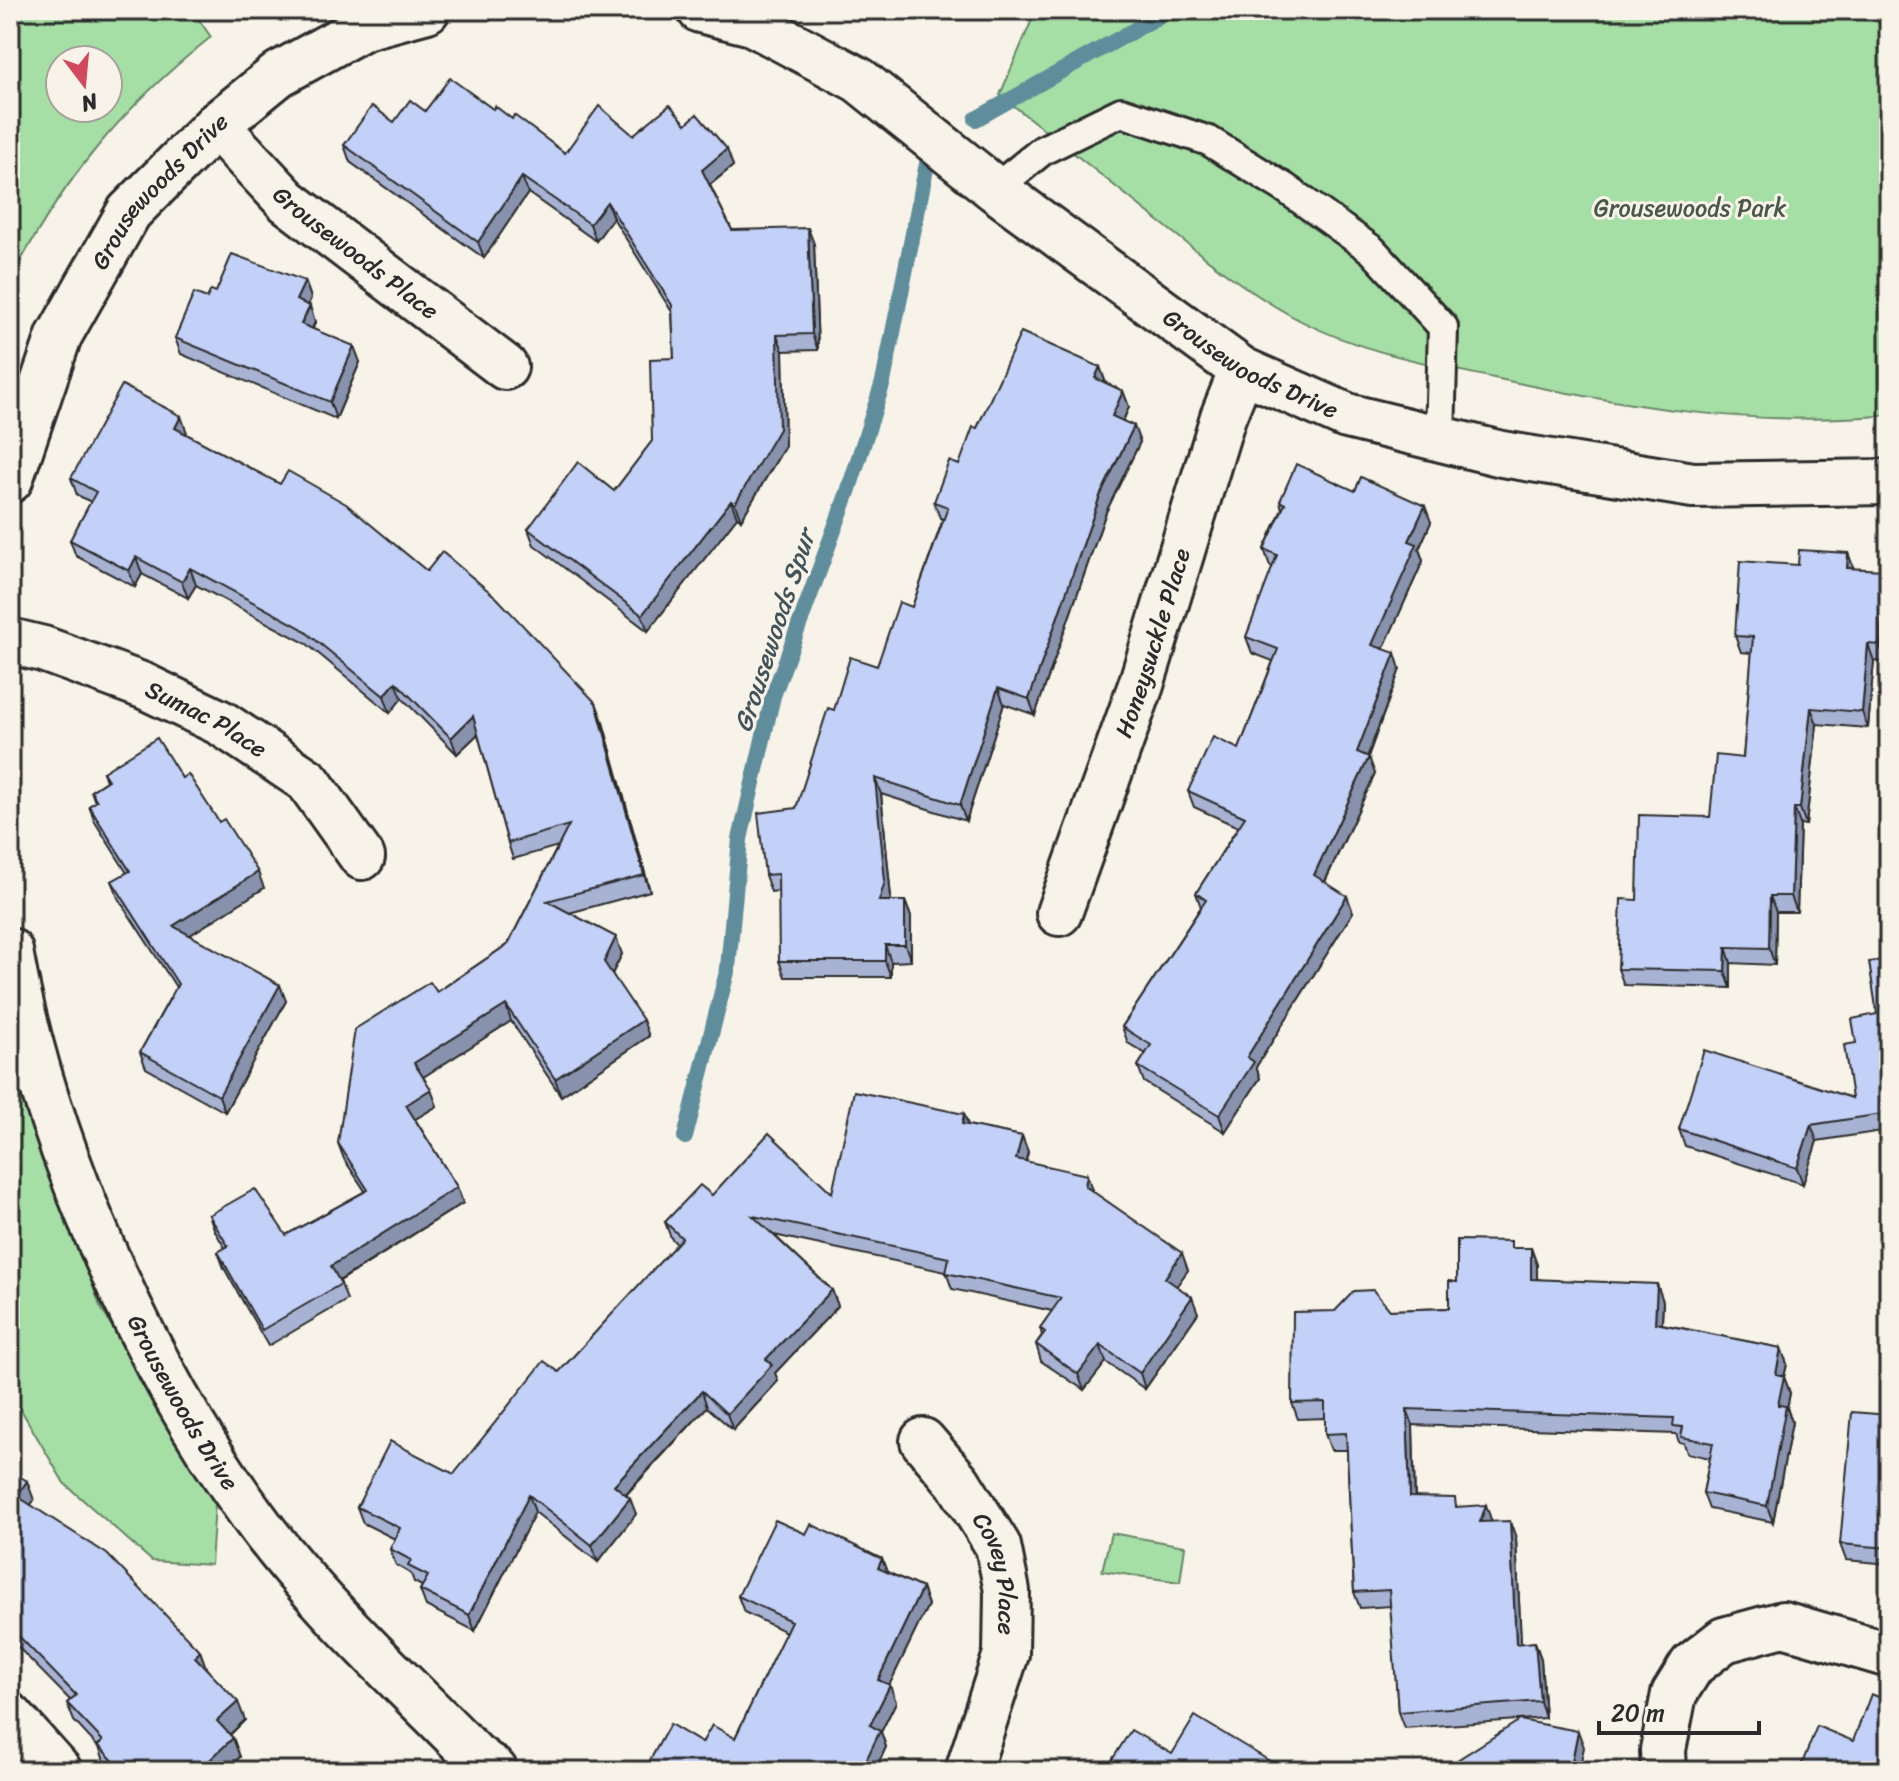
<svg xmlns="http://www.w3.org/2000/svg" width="1899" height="1781" viewBox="0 0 1899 1781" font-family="Sriracha,sans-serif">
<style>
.green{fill:#a5dfa5;stroke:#688568;stroke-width:2;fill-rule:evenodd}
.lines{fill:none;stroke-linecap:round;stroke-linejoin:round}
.stream{stroke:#618d9b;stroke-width:16}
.service-casing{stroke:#2b2b2b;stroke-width:34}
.minor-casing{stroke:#2b2b2b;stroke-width:50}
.service{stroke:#f7f3e8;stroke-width:28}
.minor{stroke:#f7f3e8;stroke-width:44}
.wall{fill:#a8b3d4;stroke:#2b2b2b;stroke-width:2}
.shaded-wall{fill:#8892ad;stroke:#2b2b2b;stroke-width:2}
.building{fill:#c3d0f7;stroke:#2b2b2b;stroke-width:2}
.labels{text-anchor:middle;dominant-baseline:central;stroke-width:6;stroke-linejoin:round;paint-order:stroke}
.street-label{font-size:24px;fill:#2b2b2b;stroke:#f7f3e8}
.park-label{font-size:24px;fill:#4a584a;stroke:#f7f3e8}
.water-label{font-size:26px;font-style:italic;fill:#42545a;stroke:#f7f3e8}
</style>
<rect width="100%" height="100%" fill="#f7f3e8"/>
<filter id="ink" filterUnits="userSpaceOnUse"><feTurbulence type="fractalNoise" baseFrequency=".0125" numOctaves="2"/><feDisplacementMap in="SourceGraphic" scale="16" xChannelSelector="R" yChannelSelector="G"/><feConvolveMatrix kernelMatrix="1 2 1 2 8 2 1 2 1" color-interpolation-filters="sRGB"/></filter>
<g filter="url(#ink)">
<g class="green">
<path d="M 10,10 L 192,10 L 211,37 C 122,107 62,181 10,281 ZM 108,60 L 108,108 L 60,108 L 60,60 Z"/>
<path d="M 1036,10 L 1889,10 L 1889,415 C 1755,428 1625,406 1494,378 C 1423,363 1352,350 1288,314 C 1240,287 1198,252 1156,219 C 1104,177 1052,136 1000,95 Z"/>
<path d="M 10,1054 L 100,1306 L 215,1504 L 211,1565 L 152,1561 L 64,1483 L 10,1391 Z"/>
<path d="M 1111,1533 L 1185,1546 L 1180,1582 L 1102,1571 Z"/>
</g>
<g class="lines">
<g class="stream">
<path d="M 976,119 L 1170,10"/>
<path d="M 685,1137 L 728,968 L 740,839 L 773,696 L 848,492 L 883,382 L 931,144"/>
</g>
<defs>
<path id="service" d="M 995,189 L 1043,150 L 1121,112 L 1209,141 L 1285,188 L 1372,250 L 1443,327 L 1440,438"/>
<g id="minor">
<path id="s1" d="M 700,10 L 752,23 L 859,80 L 995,189 L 1242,370 L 1347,416 L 1502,454 L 1693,485 L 1889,482"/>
<path id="s2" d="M 216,125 L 287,201 L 505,367"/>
<path id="s3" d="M 10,480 L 59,336 L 129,212 L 216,125 L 279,74 L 364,27 L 427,10"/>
<path id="s4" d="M 10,641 L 43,649 L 144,686 L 221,723 L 308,781 L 362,857"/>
<path id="s5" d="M 1059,913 L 1141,685 L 1223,417 L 1242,370"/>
<path id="s6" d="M 10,951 C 43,1138 140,1361 252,1515 C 315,1603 399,1678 474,1755 L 495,1771"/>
<path id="s7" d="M 923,1441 L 958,1482 L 998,1546 L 1007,1591 L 1006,1654 L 968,1771"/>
<path d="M 10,1716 L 59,1771"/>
<path d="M 1664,1771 L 1663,1750 L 1674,1694 L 1692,1665 L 1724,1640 L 1783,1624 L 1889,1655"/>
</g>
</defs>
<use href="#service" class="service-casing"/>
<use href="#minor" class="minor-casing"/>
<use href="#service" class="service"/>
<use href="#minor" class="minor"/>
</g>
<g class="wall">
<path d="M 493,109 L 512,119 L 565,153 L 633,135 L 686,124 L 733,166 L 710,185 L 732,230 L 814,244 L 818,350 L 783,351 L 785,446 L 741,520 L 737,517 L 648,631 L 534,545 L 528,529 L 614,491 L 652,441 L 674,358 L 672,312 L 613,218 L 596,241 L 528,193 L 484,258 L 350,162 L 344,145 L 394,122 L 425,111 Z"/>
<path d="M 305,281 L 311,298 L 308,305 L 315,322 L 313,329 L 360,362 L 336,419 L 181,354 L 175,338 L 207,298 L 216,292 Z"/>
<path d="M 1100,367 L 1106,383 L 1123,391 L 1129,407 L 1123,421 L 1140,442 L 1106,512 L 1035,715 L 1004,704 L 966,821 L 881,794 L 891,898 L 890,901 L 905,901 L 911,917 L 911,961 L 891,962 L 891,977 L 785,977 L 779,961 L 779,891 L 771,892 L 765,875 L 796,808 L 834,710 L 877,666 L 912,607 L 943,519 L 940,518 L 934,502 L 959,465 L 977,428 Z"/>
<path d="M 187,433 L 186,434 L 427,571 L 596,703 L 602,719 L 650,891 L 569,913 L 622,954 L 612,974 L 649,1036 L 561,1096 L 511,1021 L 423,1077 L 437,1106 L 415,1119 L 457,1187 L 463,1203 L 340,1281 L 347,1300 L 268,1346 L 224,1268 L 218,1252 L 225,1248 L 215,1231 L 209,1215 L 286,1235 L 365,1191 L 344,1159 L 338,1143 L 437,992 L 508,944 L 558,846 L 513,859 L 508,843 L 478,734 L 457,754 L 402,698 L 390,713 L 307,644 L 196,585 L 188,598 L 142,574 L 135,587 L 76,556 L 70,540 L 91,502 L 77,495 L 71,478 Z"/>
<path d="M 1355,491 L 1431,522 L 1419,549 L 1423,561 L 1383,649 L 1400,669 L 1368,757 L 1375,774 L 1325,882 L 1353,912 L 1256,1067 L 1260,1078 L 1225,1132 L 1144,1082 L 1138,1066 L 1146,1054 L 1128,1043 L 1122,1027 L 1201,907 L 1196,893 L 1238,827 L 1194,807 L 1188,791 L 1239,749 L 1273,661 L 1252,653 L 1246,637 L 1273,567 L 1270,566 L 1264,549 L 1282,509 L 1280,501 Z"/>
<path d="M 1848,553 L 1886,662 L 1874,661 L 1868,728 L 1817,724 L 1806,825 L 1800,824 L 1797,912 L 1776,912 L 1775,965 L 1731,963 L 1731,988 L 1624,985 L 1618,969 L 1637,900 L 1710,817 L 1743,758 L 1752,653 L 1741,652 L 1735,636 L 1798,565 Z"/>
<path d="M 103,772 L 182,778 L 219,822 L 264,888 L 190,935 L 286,1001 L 225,1112 L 146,1068 L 140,1052 L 176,987 L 118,898 L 112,881 L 127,873 L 95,822 L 89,806 L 95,802 L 91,791 L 106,781 Z"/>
<path d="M 1889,959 L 1889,1130 L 1817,1141 L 1803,1184 L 1685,1146 L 1679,1129 L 1852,1098 L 1856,1043 L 1877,1014 Z"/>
<path d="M 964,1114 L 968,1125 L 1022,1136 L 1028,1152 L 1026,1161 L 1093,1192 L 1188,1270 L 1176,1286 L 1198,1313 L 1145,1389 L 1106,1362 L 1084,1390 L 1041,1361 L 1036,1344 L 1042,1335 L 1040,1328 L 1052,1311 L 952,1289 L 946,1272 L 774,1235 L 832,1290 L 838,1306 L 775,1373 L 778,1381 L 733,1430 L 707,1407 L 626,1495 L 636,1514 L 598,1562 L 535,1512 L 475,1631 L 426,1606 L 420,1590 L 422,1586 L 414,1582 L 411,1574 L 396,1565 L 390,1549 L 395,1539 L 363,1523 L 357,1507 L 454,1474 L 559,1372 L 677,1244 L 671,1238 L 665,1222 L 712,1195 L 832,1193 Z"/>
<path d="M 1514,1248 L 1531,1248 L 1537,1265 L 1537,1279 L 1663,1301 L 1662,1324 L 1781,1348 L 1787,1364 L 1784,1377 L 1790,1393 L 1787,1408 L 1792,1422 L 1773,1522 L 1709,1509 L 1703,1493 L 1710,1458 L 1687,1453 L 1684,1443 L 1679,1442 L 1676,1434 L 1413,1425 L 1415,1497 L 1458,1507 L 1492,1522 L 1516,1538 L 1521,1644 L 1535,1642 L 1541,1659 L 1545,1718 L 1404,1728 L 1398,1712 L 1391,1606 L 1360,1608 L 1354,1592 L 1347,1450 L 1331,1450 L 1325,1434 L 1325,1418 L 1298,1419 L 1292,1403 L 1390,1310 L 1449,1308 L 1457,1282 Z"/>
<path d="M 1889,1415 L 1889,1564 L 1846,1560 L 1840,1544 Z"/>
<path d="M 10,1470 L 34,1500 L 30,1505 L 200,1651 L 206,1668 L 245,1720 L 230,1735 L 233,1738 L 240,1757 L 224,1771 L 112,1771 L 105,1764 L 100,1749 L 74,1721 L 67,1703 L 70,1700 L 14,1643 L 10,1649 Z"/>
<path d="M 806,1534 L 882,1559 L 887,1572 L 922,1588 L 928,1605 L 889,1685 L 896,1702 L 881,1732 L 886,1747 L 875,1771 L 644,1771 L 735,1738 L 786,1632 L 744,1612 L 738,1596 Z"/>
</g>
<g class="shaded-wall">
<path d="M 727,149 L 733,166 L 708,186 L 702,170 Z"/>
<path d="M 522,177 L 528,193 L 484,258 L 478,242 Z"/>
<path d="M 607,202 L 613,218 L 596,241 L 590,224 Z"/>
<path d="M 808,228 L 814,244 L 818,350 L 812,334 Z"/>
<path d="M 305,281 L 311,298 L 302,317 L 296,300 Z"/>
<path d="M 310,306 L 315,322 L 307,340 L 301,324 Z"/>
<path d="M 777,335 L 783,351 L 785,446 L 741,520 L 735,504 Z"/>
<path d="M 354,346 L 360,362 L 336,419 L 330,402 Z"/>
<path d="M 1100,367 L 1106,384 L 1095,378 Z"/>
<path d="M 1123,391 L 1129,407 L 1118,432 L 1112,416 Z"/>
<path d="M 181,416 L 187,433 L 181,445 L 175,428 Z"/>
<path d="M 1134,426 L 1140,442 L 1106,512 L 1035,715 L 1029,699 L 1100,496 Z"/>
<path d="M 731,501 L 737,517 L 648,631 L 642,615 Z"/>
<path d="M 1425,506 L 1431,522 L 1419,549 L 1423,561 L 1378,661 L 1372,645 L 1409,541 Z"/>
<path d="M 1848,553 L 1854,569 L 1847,568 Z"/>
<path d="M 136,557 L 142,574 L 135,587 L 129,571 Z"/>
<path d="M 190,568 L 196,585 L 188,598 L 182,582 Z"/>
<path d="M 1885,570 L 1889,582 L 1889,609 L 1886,662 L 1880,645 Z"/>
<path d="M 1868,644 L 1874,661 L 1868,728 L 1862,712 Z"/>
<path d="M 1395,653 L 1400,669 L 1363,768 L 1357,752 Z"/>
<path d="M 396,682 L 402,698 L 390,713 L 384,696 Z"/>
<path d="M 998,688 L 1004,704 L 966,821 L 960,805 Z"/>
<path d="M 596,703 L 602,719 L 650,891 L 644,875 Z"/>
<path d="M 1811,708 L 1817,724 L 1806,825 L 1800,808 Z"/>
<path d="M 473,716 L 479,733 L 457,754 L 451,738 Z"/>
<path d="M 1369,757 L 1375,774 L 1320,892 L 1314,875 Z"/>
<path d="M 875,778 L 881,794 L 891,898 L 885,917 L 879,901 Z"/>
<path d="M 1794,808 L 1800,824 L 1797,912 L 1791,896 Z"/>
<path d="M 258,872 L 264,888 L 179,942 L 173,926 Z"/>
<path d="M 1347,896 L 1353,912 L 1256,1067 L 1260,1078 L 1225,1132 L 1219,1115 L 1247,1057 Z"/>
<path d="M 1770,896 L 1776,912 L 1775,965 L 1769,948 Z"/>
<path d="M 905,901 L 911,917 L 911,961 L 905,945 Z"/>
<path d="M 616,937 L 622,954 L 610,978 L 604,962 Z"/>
<path d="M 885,945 L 891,962 L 891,977 L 885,961 Z"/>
<path d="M 1726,947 L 1731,963 L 1731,988 L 1725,971 Z"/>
<path d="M 280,985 L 286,1001 L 225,1112 L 219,1096 Z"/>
<path d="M 506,1005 L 511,1021 L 420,1079 L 414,1063 Z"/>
<path d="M 643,1020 L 649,1036 L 561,1096 L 555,1079 Z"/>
<path d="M 431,1089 L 437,1106 L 412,1121 L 406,1105 Z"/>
<path d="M 964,1114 L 970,1130 L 962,1124 Z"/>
<path d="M 1811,1125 L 1817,1141 L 1803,1184 L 1797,1168 Z"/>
<path d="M 1022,1136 L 1028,1152 L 1022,1175 L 1016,1159 Z"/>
<path d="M 1087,1175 L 1093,1192 L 1085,1186 Z"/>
<path d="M 457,1187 L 463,1203 L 337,1282 L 331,1266 Z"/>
<path d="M 1531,1248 L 1537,1265 L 1537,1295 L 1531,1279 Z"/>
<path d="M 1182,1253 L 1188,1270 L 1171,1294 L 1165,1278 Z"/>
<path d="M 1657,1284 L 1663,1301 L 1661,1339 L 1655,1323 Z"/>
<path d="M 832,1290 L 838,1306 L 775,1373 L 778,1381 L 733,1430 L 727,1414 L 766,1359 Z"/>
<path d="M 1192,1297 L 1198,1313 L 1145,1389 L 1140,1373 Z"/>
<path d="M 1100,1345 L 1106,1362 L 1084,1390 L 1078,1374 Z"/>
<path d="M 1781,1348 L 1787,1364 L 1784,1377 L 1790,1393 L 1787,1408 L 1792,1422 L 1773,1522 L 1767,1506 L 1778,1405 L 1776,1374 Z"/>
<path d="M 702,1391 L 707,1407 L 619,1501 L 614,1485 Z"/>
<path d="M 1407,1409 L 1413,1425 L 1415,1513 L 1410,1497 Z"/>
<path d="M 27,1481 L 34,1500 L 24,1515 L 17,1496 Z"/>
<path d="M 529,1495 L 535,1512 L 475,1631 L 469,1615 Z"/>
<path d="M 630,1498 L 636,1514 L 598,1562 L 592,1545 Z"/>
<path d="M 1486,1505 L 1492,1522 L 1480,1522 Z"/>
<path d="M 1510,1521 L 1516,1538 L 1522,1661 L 1516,1644 Z"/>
<path d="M 882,1559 L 888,1575 L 878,1568 Z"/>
<path d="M 922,1588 L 928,1605 L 884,1696 L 878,1680 Z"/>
<path d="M 10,1632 L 14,1643 L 10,1649 Z"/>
<path d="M 1535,1642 L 1541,1659 L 1545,1718 L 1540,1701 Z"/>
<path d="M 200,1651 L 207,1670 L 195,1657 Z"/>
<path d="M 890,1685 L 896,1702 L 881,1732 L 886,1747 L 875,1771 L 861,1771 L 870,1725 Z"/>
<path d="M 238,1702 L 245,1720 L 224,1740 L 217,1721 Z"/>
<path d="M 1578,1731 L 1584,1747 L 1579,1771 L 1570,1771 Z"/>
<path d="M 233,1738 L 240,1757 L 224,1771 L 198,1771 Z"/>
<path d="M 1273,1763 L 1275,1771 L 1268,1771 Z"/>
</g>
<g class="building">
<path d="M 450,78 L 493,109 L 495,106 L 512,119 L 514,115 L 565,153 L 599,106 L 633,135 L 670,105 L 686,124 L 697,114 L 727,149 L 702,170 L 732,230 L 808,228 L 812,334 L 777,335 L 779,429 L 735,504 L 731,501 L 642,615 L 528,529 L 578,462 L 614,491 L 652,441 L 650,359 L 674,358 L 672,305 L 607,202 L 590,224 L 522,177 L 478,242 L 344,145 L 372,106 L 394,122 L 410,100 L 425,111 Z"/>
<path d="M 232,254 L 305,281 L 296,300 L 310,306 L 301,324 L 354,346 L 330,402 L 175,338 L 194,293 L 207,298 L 211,290 L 216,292 Z"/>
<path d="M 1021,332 L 1100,367 L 1095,378 L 1123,391 L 1112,416 L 1134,426 L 1100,496 L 1029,699 L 998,688 L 960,805 L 875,778 L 885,881 L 879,901 L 905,901 L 905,945 L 885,945 L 885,961 L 779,961 L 778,874 L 765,875 L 758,813 L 796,808 L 828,708 L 834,710 L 850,657 L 877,666 L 899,602 L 912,607 L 948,507 L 934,502 L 949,461 L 959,465 L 973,427 L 977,428 Z"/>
<path d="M 122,385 L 181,416 L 175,428 L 280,484 L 288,471 L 346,504 L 427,571 L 442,552 L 497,598 L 596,703 L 644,875 L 547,901 L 616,937 L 604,962 L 643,1020 L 555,1079 L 506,1005 L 414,1063 L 431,1089 L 406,1105 L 457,1187 L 331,1266 L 341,1284 L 262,1330 L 218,1252 L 228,1246 L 209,1215 L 255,1189 L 286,1235 L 368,1190 L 338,1143 L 355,1029 L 430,982 L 437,992 L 508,944 L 569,825 L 508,843 L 473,716 L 451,738 L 396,682 L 384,696 L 301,628 L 190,568 L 182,582 L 136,557 L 129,571 L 70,540 L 96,492 L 71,478 Z"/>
<path d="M 1296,464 L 1355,491 L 1361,477 L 1425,506 L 1409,541 L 1417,544 L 1372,645 L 1395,653 L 1357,752 L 1369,757 L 1314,875 L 1347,896 L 1247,1057 L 1254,1062 L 1219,1115 L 1138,1066 L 1151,1045 L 1122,1027 L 1206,900 L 1196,893 L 1245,817 L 1188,791 L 1213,737 L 1239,749 L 1278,649 L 1246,637 L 1277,555 L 1264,549 L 1285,504 L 1280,501 Z"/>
<path d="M 1799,550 L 1848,553 L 1847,568 L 1885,570 L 1880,645 L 1868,644 L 1862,712 L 1811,708 L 1800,808 L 1794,808 L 1791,896 L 1770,896 L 1769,948 L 1726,947 L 1725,971 L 1618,969 L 1621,899 L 1637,900 L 1639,815 L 1710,817 L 1716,755 L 1743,758 L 1753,637 L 1735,636 L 1740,561 L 1798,565 Z"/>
<path d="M 157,738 L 182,778 L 188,774 L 219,822 L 224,819 L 258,872 L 173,926 L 280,985 L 219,1096 L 140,1052 L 178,984 L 112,881 L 130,871 L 89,806 L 97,801 L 91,791 L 108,780 L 103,772 Z"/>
<path d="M 1889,959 L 1889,1113 L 1811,1125 L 1797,1168 L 1679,1129 L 1704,1050 L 1852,1098 L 1844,1045 L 1856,1043 L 1852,1019 L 1877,1014 L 1869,962 Z"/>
<path d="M 854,1091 L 964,1114 L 962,1124 L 1022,1136 L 1016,1159 L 1087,1175 L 1085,1186 L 1182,1253 L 1165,1278 L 1192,1297 L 1140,1373 L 1100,1345 L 1078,1374 L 1036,1344 L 1045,1332 L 1040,1328 L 1061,1298 L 946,1273 L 949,1258 L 753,1216 L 832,1290 L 766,1359 L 772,1365 L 727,1414 L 702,1391 L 614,1485 L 630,1498 L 592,1545 L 529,1495 L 469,1615 L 420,1590 L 428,1576 L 408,1566 L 411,1560 L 390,1549 L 400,1528 L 357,1507 L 390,1441 L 454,1474 L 544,1361 L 559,1372 L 682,1238 L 665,1222 L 700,1185 L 712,1195 L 769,1133 L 832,1193 Z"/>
<path d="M 1457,1240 L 1511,1241 L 1511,1248 L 1531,1248 L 1531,1279 L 1657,1284 L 1655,1323 L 1781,1348 L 1776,1374 L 1784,1376 L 1778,1405 L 1786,1406 L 1767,1506 L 1703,1493 L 1713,1443 L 1681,1437 L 1683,1427 L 1673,1426 L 1674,1418 L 1407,1409 L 1410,1497 L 1455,1498 L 1456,1507 L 1486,1505 L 1480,1522 L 1510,1521 L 1516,1644 L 1535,1642 L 1540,1701 L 1398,1712 L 1389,1590 L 1354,1592 L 1346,1433 L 1325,1434 L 1325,1402 L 1292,1403 L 1293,1312 L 1335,1311 L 1354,1291 L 1373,1290 L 1390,1310 L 1449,1308 L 1449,1281 L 1457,1282 Z"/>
<path d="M 1852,1412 L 1889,1415 L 1889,1548 L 1840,1544 Z"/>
<path d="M 10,1470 L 27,1481 L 17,1496 L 107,1554 L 200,1651 L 195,1657 L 238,1702 L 217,1721 L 233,1738 L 198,1771 L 123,1771 L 98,1745 L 103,1741 L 67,1703 L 76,1695 L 10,1627 Z"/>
<path d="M 775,1520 L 806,1534 L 811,1524 L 882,1559 L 878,1568 L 922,1588 L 878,1680 L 890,1685 L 870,1725 L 880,1731 L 861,1771 L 826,1771 L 817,1767 L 815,1771 L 644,1771 L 670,1724 L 702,1743 L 712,1725 L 735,1738 L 791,1621 L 738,1596 Z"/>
<path d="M 1871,1694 L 1889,1701 L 1889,1771 L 1799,1771 L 1817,1726 L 1853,1741 Z"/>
<path d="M 1195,1716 L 1273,1763 L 1268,1771 L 1105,1771 L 1131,1730 L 1172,1754 Z"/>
<path d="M 1520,1720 L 1578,1731 L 1570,1771 L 1440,1771 Z"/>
</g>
</g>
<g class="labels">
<g class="street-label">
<text stroke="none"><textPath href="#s3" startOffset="330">Grousewoods Drive</textPath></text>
<text stroke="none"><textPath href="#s2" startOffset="190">Grousewoods Place</textPath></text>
<text stroke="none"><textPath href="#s1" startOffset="660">Grousewoods Drive</textPath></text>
<text stroke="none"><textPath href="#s5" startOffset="286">Honeysuckle Place</textPath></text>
<text stroke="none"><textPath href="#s4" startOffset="212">Sumac Place</textPath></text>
<text stroke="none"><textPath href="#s6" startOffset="486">Grousewoods Drive</textPath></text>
<text stroke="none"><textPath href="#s7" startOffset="156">Covey Place</textPath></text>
</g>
<g class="park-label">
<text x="1690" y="208">Grousewoods Park</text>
</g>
<g class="water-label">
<text transform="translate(774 631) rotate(-72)">Grousewoods Spur</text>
</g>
</g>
<rect width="1899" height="1781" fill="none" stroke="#f7f3e8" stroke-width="40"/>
<rect x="20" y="20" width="1859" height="1741" fill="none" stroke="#2b2b2b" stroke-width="3" filter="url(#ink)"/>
<g transform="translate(84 84) rotate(164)"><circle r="38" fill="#f7f3e8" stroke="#a5a39c" stroke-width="2"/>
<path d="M0-6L14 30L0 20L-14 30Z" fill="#d1495b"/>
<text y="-12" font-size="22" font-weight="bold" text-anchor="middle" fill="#2b2b2b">N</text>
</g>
<path d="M1599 1721v12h160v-12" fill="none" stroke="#2b2b2b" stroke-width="4"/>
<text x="1611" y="1721" font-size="24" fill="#2b2b2b" stroke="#f7f3e8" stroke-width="6" paint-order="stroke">20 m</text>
</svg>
